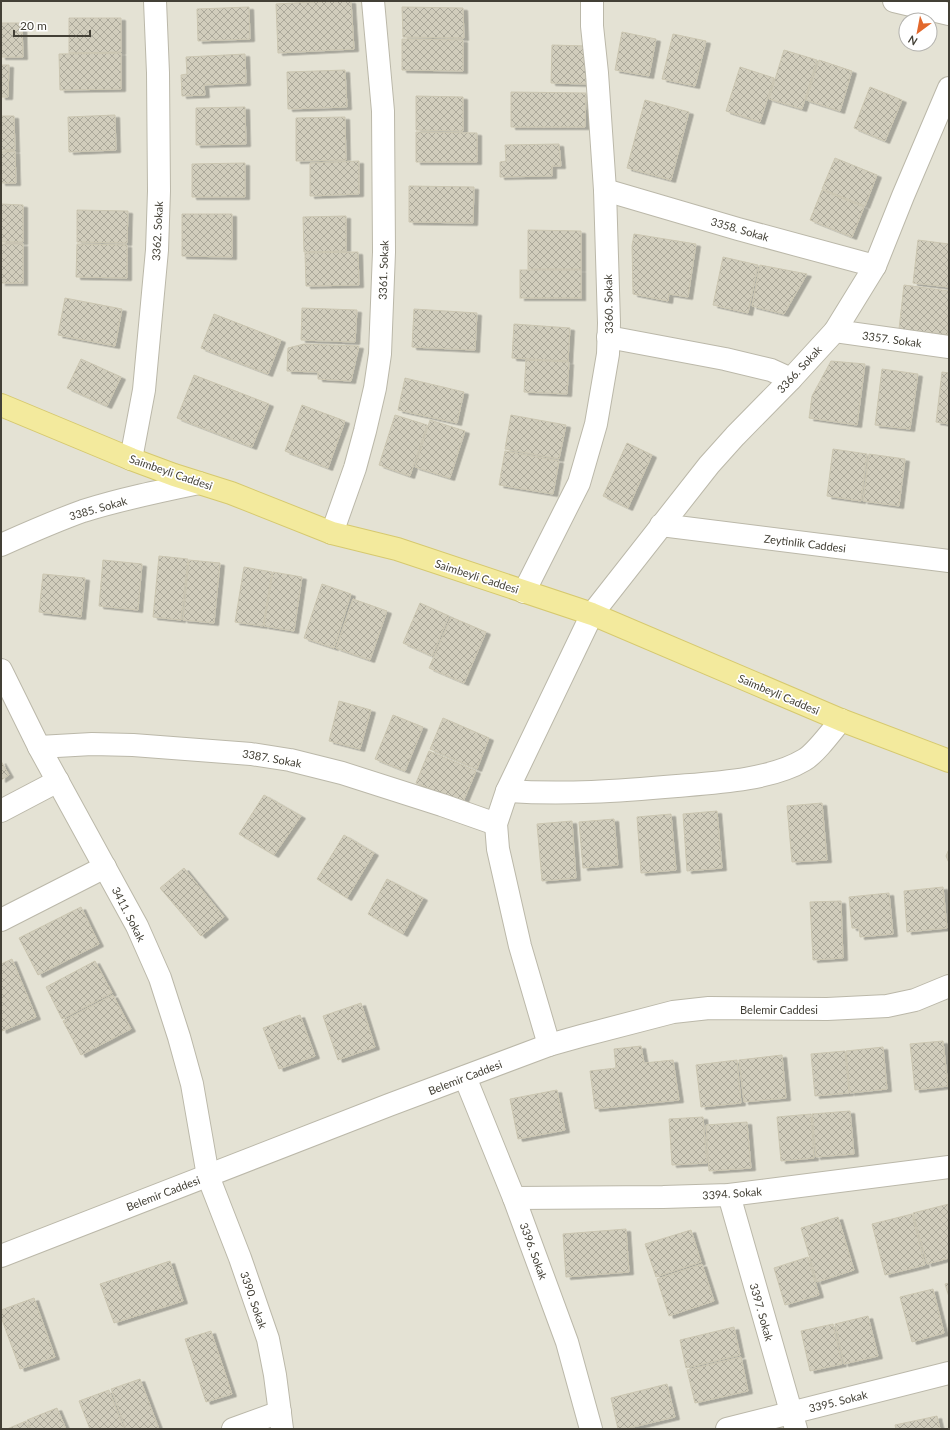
<svg xmlns="http://www.w3.org/2000/svg" width="950" height="1430" viewBox="0 0 950 1430" font-family="Lato,sans-serif">
<style>
.residential{fill:#e4e2d4;fill-rule:evenodd}
.building{fill:url(#building-cross-hatch);stroke:#cbc6b1;filter:url(#shadow)}
.lines{fill:none;stroke-linecap:round;stroke-linejoin:round}
.minor-casing{stroke:#bbb8a9;stroke-width:24}
.major-casing{stroke:#d6c96f;stroke-width:24}
.minor{stroke:#fff;stroke-width:22}
.major{stroke:#f3ea9d;stroke-width:22}
.labels{text-anchor:middle;dominant-baseline:central;stroke-width:3.5;stroke-linejoin:round;paint-order:stroke}
.street-label{font-size:11px;fill:#434036;stroke:#fff}
</style>
<defs>
<pattern id="building-cross-hatch" width="8" height="8" patternUnits="userSpaceOnUse"><rect width="8" height="8" fill="#d1cdbc"/><path d="M0 0l8 8M0 8l8-8" fill="none" stroke="#aba89a"/></pattern>
<filter id="shadow"><feDropShadow dx="4.5" dy="2.5" stdDeviation="0" flood-color="#0004"/></filter>
</defs>
<rect width="100%" height="100%" fill="#f1efe6"/>
<path class="residential" d="M 1,1 L 949,1 L 949,1429 L 1,1429 ZM 906,20 L 930,20 L 930,44 L 906,44 Z"/>
<g class="building">
<path d="M 329,1 L 351,1 L 354,49 L 278,53 L 276,4 Z"/>
<path d="M 249,7 L 250,39 L 198,41 L 197,9 Z"/>
<path d="M 402,7 L 463,8 L 464,38 L 403,37 Z"/>
<path d="M 69,18 L 121,18 L 121,52 L 69,53 Z"/>
<path d="M 1,23 L 22,23 L 23,57 L 1,57 Z"/>
<path d="M 622,32 L 656,39 L 649,76 L 615,70 Z"/>
<path d="M 673,34 L 706,41 L 695,86 L 662,79 Z"/>
<path d="M 402,39 L 463,40 L 463,71 L 402,70 Z"/>
<path d="M 552,45 L 587,46 L 586,84 L 551,83 Z"/>
<path d="M 784,50 L 817,60 L 802,109 L 769,99 Z"/>
<path d="M 121,53 L 121,89 L 60,90 L 59,54 Z"/>
<path d="M 245,54 L 246,83 L 204,85 L 205,95 L 182,96 L 181,75 L 187,74 L 186,57 Z"/>
<path d="M 819,60 L 852,71 L 840,111 L 806,100 Z"/>
<path d="M 1,65 L 9,65 L 8,97 L 1,97 Z"/>
<path d="M 740,67 L 774,78 L 760,122 L 726,111 Z"/>
<path d="M 345,70 L 347,107 L 288,109 L 287,72 Z"/>
<path d="M 870,87 L 902,100 L 885,141 L 854,128 Z"/>
<path d="M 511,92 L 586,93 L 585,127 L 511,127 Z"/>
<path d="M 416,96 L 463,97 L 463,131 L 416,130 Z"/>
<path d="M 645,100 L 689,112 L 671,180 L 627,168 Z"/>
<path d="M 245,107 L 246,144 L 196,145 L 196,108 Z"/>
<path d="M 115,115 L 116,150 L 69,152 L 68,117 Z"/>
<path d="M 1,116 L 14,116 L 15,150 L 1,150 Z"/>
<path d="M 345,117 L 346,160 L 296,161 L 296,118 Z"/>
<path d="M 416,132 L 477,133 L 477,162 L 416,162 Z"/>
<path d="M 559,144 L 561,166 L 552,166 L 552,176 L 500,177 L 500,162 L 506,161 L 505,145 Z"/>
<path d="M 15,151 L 16,183 L 1,183 L 1,152 Z"/>
<path d="M 835,158 L 877,175 L 865,206 L 822,189 Z"/>
<path d="M 359,161 L 359,194 L 310,196 L 310,163 Z"/>
<path d="M 245,163 L 245,197 L 192,197 L 192,164 Z"/>
<path d="M 409,186 L 474,187 L 473,223 L 409,222 Z"/>
<path d="M 822,190 L 864,207 L 852,237 L 810,220 Z"/>
<path d="M 1,204 L 23,205 L 23,242 L 1,242 Z"/>
<path d="M 77,210 L 128,211 L 127,243 L 77,242 Z"/>
<path d="M 182,214 L 232,214 L 232,257 L 182,256 Z"/>
<path d="M 346,216 L 346,251 L 304,252 L 303,217 Z"/>
<path d="M 528,230 L 581,231 L 581,269 L 528,269 Z"/>
<path d="M 634,234 L 696,244 L 688,297 L 669,294 L 668,301 L 633,294 L 632,246 Z"/>
<path d="M 918,240 L 949,244 L 949,287 L 913,283 Z"/>
<rect x="1" y="244" width="22" height="39"/>
<path d="M 77,244 L 127,245 L 127,278 L 76,277 Z"/>
<path d="M 358,252 L 359,285 L 306,286 L 305,253 Z"/>
<path d="M 723,257 L 758,265 L 748,313 L 713,305 Z"/>
<path d="M 760,265 L 807,274 L 784,314 L 752,306 Z"/>
<rect x="520" y="270" width="61" height="28"/>
<path d="M 904,285 L 949,291 L 948,335 L 899,329 Z"/>
<path d="M 65,298 L 122,309 L 115,346 L 58,335 Z"/>
<path d="M 302,308 L 357,310 L 355,342 L 301,340 Z"/>
<path d="M 414,309 L 477,313 L 475,350 L 412,347 Z"/>
<path d="M 214,314 L 281,340 L 268,374 L 201,348 Z"/>
<path d="M 514,324 L 570,328 L 568,361 L 512,358 Z"/>
<path d="M 304,344 L 359,346 L 351,381 L 318,379 L 318,372 L 287,371 L 288,348 Z"/>
<path d="M 81,359 L 121,377 L 107,406 L 67,388 Z"/>
<path d="M 526,360 L 569,362 L 567,394 L 524,392 Z"/>
<path d="M 831,361 L 865,364 L 857,425 L 809,418 L 812,396 Z"/>
<path d="M 882,369 L 918,374 L 910,429 L 875,425 Z"/>
<path d="M 942,372 L 949,373 L 949,424 L 936,422 Z"/>
<path d="M 194,375 L 269,404 L 252,447 L 177,418 Z"/>
<path d="M 405,378 L 464,392 L 457,423 L 398,410 Z"/>
<path d="M 302,405 L 345,421 L 328,468 L 285,451 Z"/>
<path d="M 395,415 L 427,425 L 410,476 L 379,465 Z"/>
<path d="M 511,415 L 566,425 L 559,459 L 505,449 Z"/>
<path d="M 430,420 L 465,431 L 450,478 L 415,467 Z"/>
<path d="M 627,443 L 652,455 L 628,508 L 603,496 Z"/>
<path d="M 833,449 L 867,454 L 861,501 L 827,496 Z"/>
<path d="M 505,451 L 559,461 L 553,494 L 499,485 Z"/>
<path d="M 869,454 L 905,459 L 899,506 L 863,501 Z"/>
<path d="M 159,556 L 188,559 L 181,620 L 153,617 Z"/>
<path d="M 103,560 L 142,564 L 138,610 L 99,606 Z"/>
<path d="M 189,560 L 220,563 L 214,623 L 183,620 Z"/>
<path d="M 244,567 L 272,572 L 263,626 L 235,622 Z"/>
<path d="M 273,572 L 302,577 L 294,631 L 264,626 Z"/>
<path d="M 43,574 L 85,578 L 81,617 L 39,612 Z"/>
<path d="M 322,584 L 351,594 L 334,648 L 304,638 Z"/>
<path d="M 353,599 L 387,611 L 370,660 L 336,648 Z"/>
<path d="M 420,603 L 449,616 L 432,656 L 403,643 Z"/>
<path d="M 451,617 L 486,632 L 464,683 L 429,668 Z"/>
<path d="M 339,701 L 371,710 L 360,749 L 329,741 Z"/>
<path d="M 393,715 L 423,727 L 405,771 L 375,759 Z"/>
<path d="M 443,718 L 489,738 L 477,769 L 430,749 Z"/>
<path d="M 429,751 L 476,771 L 463,802 L 416,783 Z"/>
<path d="M 1,761 L 9,775 L 1,780 Z"/>
<path d="M 264,795 L 301,816 L 274,855 L 239,834 Z"/>
<path d="M 822,803 L 827,860 L 792,862 L 787,806 Z"/>
<path d="M 717,811 L 722,868 L 687,871 L 683,814 Z"/>
<path d="M 671,814 L 676,870 L 641,873 L 637,817 Z"/>
<path d="M 614,819 L 618,865 L 583,868 L 579,822 Z"/>
<path d="M 572,821 L 576,878 L 542,881 L 537,824 Z"/>
<path d="M 344,835 L 374,853 L 347,898 L 317,879 Z"/>
<path d="M 949,849 L 949,863 L 946,856 Z"/>
<path d="M 184,868 L 224,917 L 201,936 L 160,888 Z"/>
<path d="M 387,879 L 423,898 L 403,934 L 368,914 Z"/>
<path d="M 943,887 L 947,928 L 907,932 L 904,891 Z"/>
<path d="M 889,893 L 893,934 L 860,937 L 859,928 L 852,928 L 849,897 Z"/>
<path d="M 841,901 L 843,958 L 813,960 L 810,902 Z"/>
<path d="M 81,907 L 99,944 L 38,975 L 19,938 Z"/>
<path d="M 12,959 L 36,1017 L 2,1031 L 1,1027 L 1,964 Z"/>
<path d="M 95,961 L 112,993 L 62,1019 L 46,987 Z"/>
<path d="M 113,995 L 131,1029 L 81,1055 L 63,1021 Z"/>
<path d="M 361,1003 L 375,1047 L 338,1060 L 323,1016 Z"/>
<path d="M 300,1015 L 315,1056 L 279,1069 L 263,1028 Z"/>
<path d="M 943,1041 L 948,1086 L 915,1090 L 910,1044 Z"/>
<path d="M 641,1046 L 644,1063 L 673,1060 L 679,1100 L 595,1109 L 590,1071 L 616,1068 L 614,1049 Z"/>
<path d="M 883,1047 L 887,1089 L 850,1093 L 846,1051 Z"/>
<path d="M 845,1051 L 849,1093 L 815,1096 L 811,1054 Z"/>
<path d="M 782,1055 L 786,1098 L 744,1102 L 739,1060 Z"/>
<path d="M 737,1060 L 741,1103 L 701,1107 L 696,1065 Z"/>
<path d="M 557,1090 L 565,1130 L 518,1139 L 510,1099 Z"/>
<path d="M 850,1111 L 854,1154 L 816,1157 L 812,1114 Z"/>
<path d="M 811,1114 L 814,1158 L 781,1161 L 777,1117 Z"/>
<path d="M 703,1117 L 707,1163 L 672,1165 L 669,1119 Z"/>
<path d="M 747,1122 L 751,1168 L 709,1171 L 706,1125 Z"/>
<path d="M 949,1204 L 949,1258 L 927,1264 L 913,1213 Z"/>
<path d="M 912,1214 L 925,1265 L 885,1275 L 872,1224 Z"/>
<path d="M 838,1217 L 854,1270 L 817,1282 L 801,1228 Z"/>
<path d="M 626,1229 L 629,1272 L 566,1277 L 563,1234 Z"/>
<path d="M 691,1230 L 701,1262 L 656,1277 L 645,1244 Z"/>
<path d="M 808,1257 L 819,1295 L 785,1305 L 774,1268 Z"/>
<path d="M 170,1261 L 183,1301 L 114,1323 L 100,1284 Z"/>
<path d="M 702,1264 L 714,1301 L 669,1316 L 657,1279 Z"/>
<path d="M 949,1283 L 949,1297 L 945,1284 Z"/>
<path d="M 933,1289 L 944,1333 L 912,1342 L 900,1297 Z"/>
<path d="M 34,1298 L 55,1357 L 20,1369 L 1,1317 L 1,1310 Z"/>
<path d="M 868,1316 L 878,1356 L 844,1364 L 835,1324 Z"/>
<path d="M 833,1324 L 842,1364 L 810,1371 L 801,1331 Z"/>
<path d="M 734,1327 L 740,1355 L 686,1368 L 680,1340 Z"/>
<path d="M 211,1331 L 232,1394 L 206,1402 L 185,1339 Z"/>
<path d="M 741,1357 L 748,1391 L 695,1403 L 687,1370 Z"/>
<path d="M 140,1379 L 159,1429 L 126,1429 L 111,1389 Z"/>
<path d="M 667,1384 L 675,1417 L 625,1429 L 618,1429 L 611,1398 Z"/>
<path d="M 109,1390 L 124,1429 L 90,1429 L 79,1401 Z"/>
<path d="M 57,1408 L 66,1429 L 31,1429 L 27,1420 Z"/>
<path d="M 937,1416 L 940,1429 L 896,1429 L 895,1425 Z"/>
<path d="M 26,1421 L 29,1429 L 7,1429 Z"/>
</g>
<g class="lines">
<defs>
<g id="minor">
<path d="M 894,1 L 949,14"/>
<path d="M 605,190 L 738,229 L 875,266"/>
<path d="M 835,331 L 949,347"/>
<path d="M 608,337 L 725,359 L 771,370 L 791,379"/>
<path d="M 131,459 L 144,390 L 157,250 L 159,191 L 158,73 L 155,1"/>
<path d="M 661,525 L 949,561"/>
<path d="M 332,533 L 355,468 L 365,431 L 375,388 L 380,354 L 384,252 L 383,111 L 373,1"/>
<path d="M 1,545 C 28,533 55,521 83,511 C 121,499 160,491 199,483"/>
<path d="M 524,592 L 579,483 L 596,424 L 608,354 L 609,323 L 605,190 L 597,73 L 592,26 L 592,1"/>
<path d="M 1,670 L 39,747 L 137,926 L 160,978 L 179,1037 L 192,1084 L 208,1176 L 240,1258 L 268,1339 L 275,1375 L 282,1429"/>
<path d="M 39,747 L 92,744 L 133,745 L 251,754 L 290,760 L 342,773 L 442,805 L 496,824"/>
<path d="M 507,791 C 564,795 620,791 677,786 C 714,783 771,780 804,760 C 815,754 832,731 841,720"/>
<path d="M 1,811 L 58,781"/>
<path d="M 1,920 L 105,867"/>
<path d="M 549,1045 L 520,946 L 498,849 L 496,824 L 507,791 L 592,614 L 709,465 L 735,436 L 791,379 L 835,331 L 875,266 L 903,196 L 949,88"/>
<path d="M 465,1077 L 514,1198 L 567,1342 L 591,1429"/>
<path d="M 729,1195 L 796,1429"/>
<path d="M 514,1198 L 663,1197 L 729,1195 L 949,1167"/>
<path d="M 1,1256 L 389,1105 L 549,1045 L 581,1036 L 673,1012 L 709,1008 L 827,1009 L 887,1006 L 915,1000 L 949,986"/>
<path d="M 233,1429 L 280,1412"/>
<path d="M 727,1429 L 949,1373"/>
</g>
<path id="major" d="M 1,405 L 131,459 L 174,475 L 231,493 L 332,533 L 397,549 L 592,614 L 841,720 L 949,761"/>
</defs>
<use href="#minor" class="minor-casing"/>
<use href="#major" class="major-casing"/>
<use href="#minor" class="minor"/>
<use href="#major" class="major"/>
</g>
<g class="labels">
<g class="street-label">
<text transform="translate(740 229) rotate(16)">3358. Sokak</text>
<text transform="translate(157 231) rotate(-87)">3362. Sokak</text>
<text transform="translate(383 270) rotate(-88)">3361. Sokak</text>
<text transform="translate(608 304) rotate(-91)">3360. Sokak</text>
<text transform="translate(892 339) rotate(8)">3357. Sokak</text>
<text transform="translate(799 369) rotate(-47)">3366. Sokak</text>
<text transform="translate(171 472) rotate(19)">Saimbeyli Caddesi</text>
<text transform="translate(98 508) rotate(-16)">3385. Sokak</text>
<text transform="translate(805 543) rotate(7)">Zeytinlik Caddesi</text>
<text transform="translate(477 576) rotate(18)">Saimbeyli Caddesi</text>
<text transform="translate(779 694) rotate(23)">Saimbeyli Caddesi</text>
<text transform="translate(272 758) rotate(10)">3387. Sokak</text>
<text transform="translate(129 914) rotate(63)">3411. Sokak</text>
<text x="779" y="1009">Belemir Caddesi</text>
<text transform="translate(465 1077) rotate(-21)">Belemir Caddesi</text>
<text transform="translate(163 1193) rotate(-21)">Belemir Caddesi</text>
<text transform="translate(732 1193) rotate(-4)">3394. Sokak</text>
<text transform="translate(534 1251) rotate(70)">3396. Sokak</text>
<text transform="translate(254 1300) rotate(71)">3390. Sokak</text>
<text transform="translate(762 1312) rotate(74)">3397. Sokak</text>
<text transform="translate(838 1401) rotate(-14)">3395. Sokak</text>
</g>
</g>
<rect width="950" height="1430" fill="none" stroke="#434036" stroke-width="4"/>
<g transform="translate(918 32) rotate(212)"><circle r="19" fill="#ffffff" stroke="#b4b3af"/>
<path d="M0-3L7 15L0 10L-7 15Z" fill="#e2682c"/>
<text y="-6" font-size="11" font-weight="bold" text-anchor="middle" fill="#434036">N</text>
</g>
<path d="M14 30v6h76v-6" fill="none" stroke="#434036" stroke-width="2"/>
<text x="20" y="30" font-size="12" fill="#434036" stroke="#ffffff" stroke-width="3" paint-order="stroke">20 m</text>
</svg>
